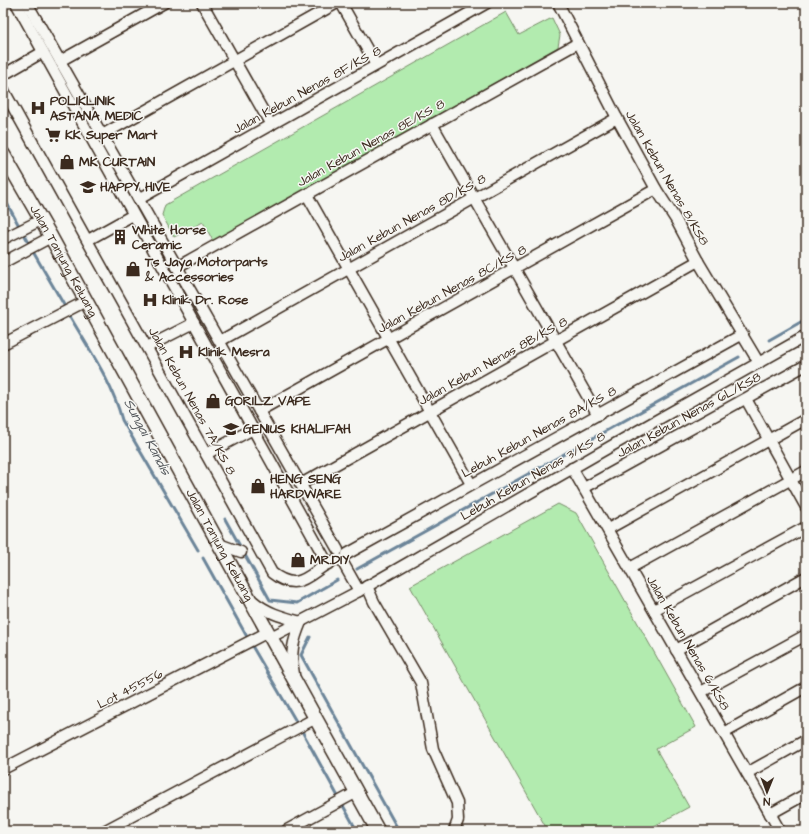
<svg xmlns="http://www.w3.org/2000/svg" width="809" height="834" viewBox="0 0 809 834" font-family="'Architects Daughter',sans-serif">
<style>
.green{fill:#b2ebaf;stroke:#768a66}
.lines{fill:none;stroke-linecap:round;stroke-linejoin:round}
.stream{stroke:#6c8599;stroke-width:3}
.minor-casing{stroke:#3b2a1e;stroke-width:13}
.major-casing{stroke:#3b2a1e;stroke-width:16}
.minor{stroke:#f6f6f2;stroke-width:10}
.major{stroke:#f6f6f2;stroke-width:13}
.labels{text-anchor:middle;dominant-baseline:central;stroke-width:3;stroke-linejoin:round;paint-order:stroke}
.street-label{font-size:13px;fill:#3b2a1e;stroke:#f6f6f2}
.poi-label{font-size:13px;font-weight:bold;fill:#3b2a1e;stroke:#f6f6f2;text-anchor:start}
.water-label{font-size:14px;font-style:italic;fill:#54585c;stroke:#f6f6f2}
</style>
<rect width="100%" height="100%" fill="#f6f6f2"/>
<filter id="ink" filterUnits="userSpaceOnUse"><feTurbulence type="fractalNoise" baseFrequency=".025" numOctaves="2"/><feDisplacementMap in="SourceGraphic" scale="8" xChannelSelector="R" yChannelSelector="G"/><feConvolveMatrix kernelMatrix="1 2 1 2 8 2 1 2 1" color-interpolation-filters="sRGB"/></filter>
<g filter="url(#ink)">
<g class="green">
<path d="M 506,12 L 519,35 L 552,18 L 560,35 L 558,47 L 213,241 L 203,222 L 174,237 L 162,215 L 165,205 Z"/>
<path d="M 558,504 L 576,513 L 696,727 L 656,749 L 689,807 L 645,831 L 548,831 L 410,586 Z"/>
</g>
<g class="lines">
<g class="stream">
<path d="M 3,196 L 18,224"/>
<path d="M 23,232 L 29,243"/>
<path d="M 32,250 L 64,305"/>
<path d="M 68,313 C 88,348 112,381 122,420 L 198,550"/>
<path d="M 769,340 L 806,319"/>
<path d="M 225,519 L 270,600 L 297,603 L 337,580"/>
<path d="M 203,558 L 246,635"/>
<path d="M 357,569 L 739,357"/>
<path d="M 310,637 L 301,655 L 399,831"/>
<path d="M 252,646 L 297,723"/>
<path d="M 303,733 L 357,831"/>
</g>
<defs>
<g id="minor">
<path d="M 16,3 L 328,564"/>
<path d="M 27,3 L 338,550"/>
<path d="M 202,3 L 271,125"/>
<path d="M 341,3 L 376,65"/>
<path d="M 558,3 L 617,118 L 656,189 L 676,220 L 698,261 L 759,363"/>
<path d="M 60,61 L 164,3"/>
<path d="M 3,75 L 43,52"/>
<path d="M 3,89 L 272,573 C 303,597 312,566 339,559 L 342,561 L 359,591"/>
<path d="M 432,124 L 598,415"/>
<path d="M 102,135 L 337,3"/>
<path d="M 307,195 L 471,484"/>
<path d="M 139,199 L 487,3"/>
<path d="M 3,239 L 41,220"/>
<path d="M 88,240 L 133,215"/>
<path d="M 6,261 L 51,237"/>
<path d="M 177,267 L 578,43"/>
<path d="M 220,341 L 617,118"/>
<path d="M 3,344 L 86,301"/>
<path d="M 147,347 L 194,323"/>
<path d="M 746,399 L 806,507"/>
<path d="M 259,411 L 656,189"/>
<path d="M 206,454 L 253,429"/>
<path d="M 572,468 L 780,831"/>
<path d="M 301,484 L 698,261"/>
<path d="M 584,488 L 806,365"/>
<path d="M 608,529 L 806,419"/>
<path d="M 219,544 L 241,552"/>
<path d="M 347,554 L 743,334"/>
<path d="M 630,568 L 806,471"/>
<path d="M 367,586 L 374,602 L 421,683 L 433,749 L 457,803 L 458,820 L 454,831"/>
<path d="M 253,601 C 267,613 283,617 301,622"/>
<path d="M 654,610 L 806,527"/>
<path d="M 271,637 L 359,591 L 634,433 L 806,336"/>
<path d="M 676,650 L 806,577"/>
<path d="M 294,674 C 290,653 293,641 301,622"/>
<path d="M 701,692 L 806,635"/>
<path d="M 724,733 L 806,687"/>
<path d="M 3,769 L 268,632"/>
<path d="M 747,773 L 806,740"/>
<path d="M 770,814 L 806,794"/>
<path d="M 104,831 L 316,718"/>
<path d="M 288,831 L 287,830 L 357,792"/>
</g>
<g id="major">
<path id="s1" d="M 3,154 L 51,237 L 219,544 L 378,831"/>
</g>
</defs>
<use href="#minor" class="minor-casing"/>
<use href="#major" class="major-casing"/>
<use href="#minor" class="minor"/>
<use href="#major" class="major"/>
</g>
</g>
<defs>
<symbol id="hospital-bare" viewBox="-9 -9 18 18"><path d="M-5-5h3v3.5h4V-5h3V5h-3V1.5h-4V5h-3Z" fill="#3b2a1e" stroke="#f6f6f2" stroke-width="2.5" paint-order="stroke"/></symbol>
<symbol id="supermarket-bare" viewBox="-9 -9 18 18"><path d="M-6-5.5h2.5l.6 2H6L4.5 2H-2.5L-4.4-4H-6ZM-1.5 3.2a1.3 1.3 0 1 0 .1 0ZM3 3.2a1.3 1.3 0 1 0 .1 0Z" fill="#3b2a1e" stroke="#f6f6f2" stroke-width="2.5" paint-order="stroke"/></symbol>
<symbol id="shop-bare" viewBox="-9 -9 18 18"><path d="M-5-2.5h2.3a2.7 3.5 0 0 1 5.4 0H5L5.5 6h-11ZM-1.5-2.5h3a1.5 2.3 0 0 0-3 0Z" fill="#3b2a1e" stroke="#f6f6f2" stroke-width="2.5" paint-order="stroke"/></symbol>
<symbol id="school-bare" viewBox="-9 -9 18 18"><path d="M0-5L7-2L0 1L-7-2ZM-4 1L0 2.5L4 1V4Q0 6-4 4Z" fill="#3b2a1e" stroke="#f6f6f2" stroke-width="2.5" paint-order="stroke"/></symbol>
<symbol id="building-bare" viewBox="-9 -9 18 18"><path d="M-4-6H4V6H1V3H-1V6H-4ZM-2.5-4.3h1.7v1.8h-1.7ZM.8-4.3h1.7v1.8H.8ZM-2.5-1h1.7V.8h-1.7ZM.8-1h1.7V.8H.8Z" fill="#3b2a1e" stroke="#f6f6f2" stroke-width="2.5" paint-order="stroke"/></symbol>
</defs>
<g fill-rule="evenodd">
<use href="#hospital-bare" x="27" y="97" width="22" height="22"/>
<use href="#supermarket-bare" x="42" y="124" width="22" height="22"/>
<use href="#shop-bare" x="56" y="151" width="22" height="22"/>
<use href="#school-bare" x="77" y="176" width="22" height="22"/>
<use href="#building-bare" x="109" y="226" width="22" height="22"/>
<use href="#shop-bare" x="122" y="258" width="22" height="22"/>
<use href="#hospital-bare" x="139" y="289" width="22" height="22"/>
<use href="#hospital-bare" x="175" y="341" width="22" height="22"/>
<use href="#shop-bare" x="202" y="390" width="22" height="22"/>
<use href="#school-bare" x="220" y="418" width="22" height="22"/>
<use href="#shop-bare" x="247" y="475" width="22" height="22"/>
<use href="#shop-bare" x="287" y="549" width="22" height="22"/>
</g>
<g class="labels">
<g class="street-label">
<text transform="translate(307 90) rotate(-29)">Jalan Kebun Nenas 8F/KS 8</text>
<text transform="translate(371 143) rotate(-29)">Jalan Kebun Nenas 8E/KS 8</text>
<text transform="translate(667 178) rotate(60)">Jalan Kebun Nenas 8/KS8</text>
<text transform="translate(412 218) rotate(-29)">Jalan Kebun Nenas 8D/KS 8</text>
<text stroke="none"><textPath href="#s1" startOffset="123">Jalan Tanjung Keluang</textPath></text>
<text transform="translate(452 289) rotate(-29)">Jalan Kebun Nenas 8C/KS 8</text>
<text transform="translate(493 361) rotate(-29)">Jalan Kebun Nenas 8B/KS 8</text>
<text transform="translate(192 401) rotate(61)">Jalan Kebun Nenas 7A/KS 8</text>
<text transform="translate(689 415) rotate(-29)">Jalan Kebun Nenas 6L/KS8</text>
<text transform="translate(539 432) rotate(-29)">Lebuh Kebun Nenas 8A/KS 8</text>
<text transform="translate(533 476) rotate(-30)">Lebuh Kebun Nenas 3/KS 8</text>
<text stroke="none"><textPath href="#s1" startOffset="447">Jalan Tanjung Keluang</textPath></text>
<text transform="translate(688 643) rotate(60)">Jalan Kebun Nenas 6/KS8</text>
<text transform="translate(130 689) rotate(-27)">Lot 45556</text>
</g>
<g class="poi-label">
<text x="50" y="101">POLIKLINIK<tspan x="50" dy="15">ASTANA MEDIC</tspan></text>
<text x="65" y="135">KK Super Mart</text>
<text x="79" y="162">MK CURTAIN</text>
<text x="100" y="187">HAPPY HIVE</text>
<text x="132" y="230">White Horse<tspan x="132" dy="15">Ceramic</tspan></text>
<text x="145" y="262">Ts Jaya Motorparts<tspan x="145" dy="15">&amp; Accessories</tspan></text>
<text x="162" y="300">Klinik Dr. Rose</text>
<text x="198" y="352">Klinik Mesra</text>
<text x="225" y="401">GORILZ VAPE</text>
<text x="243" y="429">GENIUS KHALIFAH</text>
<text x="270" y="479">HENG SENG<tspan x="270" dy="15">HARDWARE</tspan></text>
<text x="310" y="560">MR.DIY</text>
</g>
<g class="water-label">
<text transform="translate(147 437) rotate(62)">Sungai Kandis</text>
</g>
</g>
<rect width="809" height="834" fill="none" stroke="#f6f6f2" stroke-width="16"/>
<rect x="8" y="8" width="793" height="818" fill="none" stroke="#3b2a1e" stroke-width="1.5" filter="url(#ink)"/>
<g transform="translate(767 792) rotate(181)" stroke="#f6f6f2" stroke-width="3" paint-order="stroke">
<path d="M0-3L7 15L0 10L-7 15Z" fill="#3b2a1e"/>
<text y="-6" font-size="11" font-weight="bold" text-anchor="middle" fill="#3b2a1e">N</text>
</g>
</svg>
